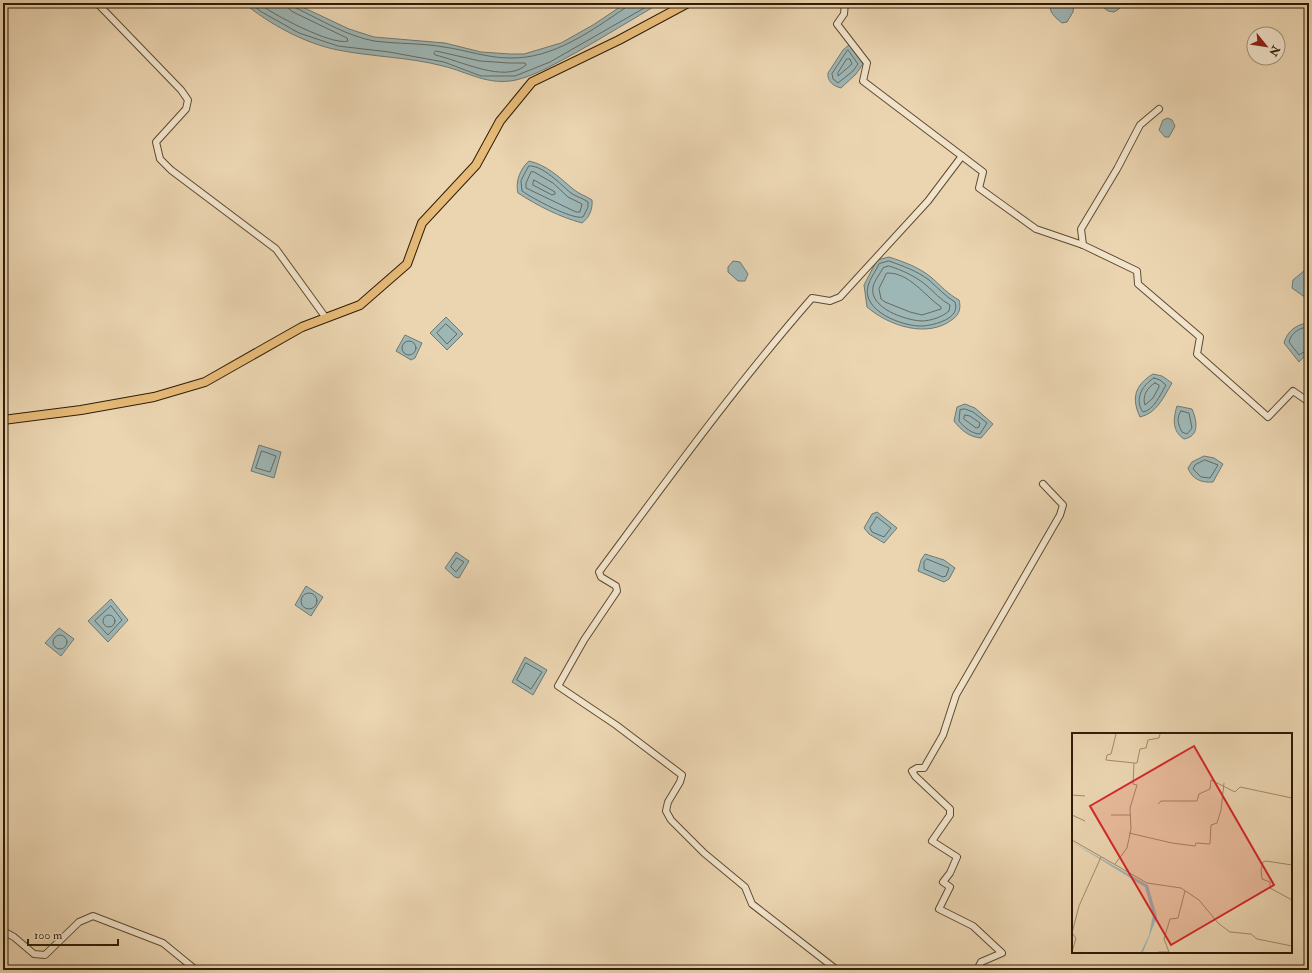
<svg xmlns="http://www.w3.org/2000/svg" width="1312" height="973" viewBox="0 0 1312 973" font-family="'IM FELL Double Pica',serif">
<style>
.water{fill:#9db6b6;stroke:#71796f}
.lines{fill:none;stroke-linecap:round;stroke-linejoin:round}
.shore{stroke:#666a5d;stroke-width:1}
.minor-casing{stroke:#5e4b2f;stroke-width:8}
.major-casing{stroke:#2f1d04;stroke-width:10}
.minor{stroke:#f2e4cc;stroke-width:6}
.major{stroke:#e6ba78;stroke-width:8}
.inset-road{fill:none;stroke:#a08b6c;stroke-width:1}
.view{fill:#d62828;fill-opacity:0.15;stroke:#d62828;stroke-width:2}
.inset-edge{fill:none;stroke:#2f1d04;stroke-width:2}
</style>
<rect width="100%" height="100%" fill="#ebd5b1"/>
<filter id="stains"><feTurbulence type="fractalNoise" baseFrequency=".005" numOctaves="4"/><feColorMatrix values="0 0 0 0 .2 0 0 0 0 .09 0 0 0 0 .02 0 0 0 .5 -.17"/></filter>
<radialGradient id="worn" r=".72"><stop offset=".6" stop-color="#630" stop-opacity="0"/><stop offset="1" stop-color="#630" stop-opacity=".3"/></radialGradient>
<g class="water">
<path d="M 244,3 L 294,3 L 349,29 L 374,37 L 445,43 L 481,52 L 510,54 L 524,54 L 561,43 L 593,25 L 626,3 L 660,3 C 633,19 605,36 577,52 C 558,62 537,75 516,80 C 488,86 468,72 443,66 C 409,57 373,57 338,50 C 306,44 269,24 244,3 Z"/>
<path d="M 1050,3 L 1074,3 L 1073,12 L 1067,22 L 1062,23 C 1055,17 1049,13 1050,3 Z"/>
<path d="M 1098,3 L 1122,3 L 1119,9 L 1114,12 L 1108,11 Z"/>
<path d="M 850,44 L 863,64 L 856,74 L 841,88 C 833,86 827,81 828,73 L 843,50 Z"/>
<path d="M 1168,118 L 1172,120 L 1175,126 L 1169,137 L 1165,137 L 1159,130 L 1163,120 Z"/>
<path d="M 529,161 C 547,165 560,178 573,189 C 579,194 586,196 592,200 C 593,209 589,218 582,223 C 560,217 538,206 518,193 C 515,182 520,169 529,161 Z"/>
<path d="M 889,257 C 904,262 919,267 932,278 C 941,286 948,294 959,300 C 961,307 960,314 953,319 C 928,339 889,326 867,307 L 864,285 L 877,260 Z"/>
<path d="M 733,261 L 740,262 L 748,274 L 745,281 L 738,281 L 728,272 L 728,267 Z"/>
<path d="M 1305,270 L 1309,271 L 1309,300 L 1292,288 L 1293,280 Z"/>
<path d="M 446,317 L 463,334 L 447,350 L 430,333 Z"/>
<path d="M 1307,323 L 1309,324 L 1309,351 L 1299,362 L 1284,343 C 1287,332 1295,325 1307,323 Z"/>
<path d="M 405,335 L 422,343 L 415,358 L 411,360 L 396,351 Z"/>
<path d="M 1153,374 L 1162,376 L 1172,383 C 1163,398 1157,413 1140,417 C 1131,398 1135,385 1153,374 Z"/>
<path d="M 965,404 L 975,408 L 993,424 L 981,438 C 969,437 961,430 954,421 L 957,407 Z"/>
<path d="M 1177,406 L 1192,409 C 1197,421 1200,436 1184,439 C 1172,431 1173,419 1177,406 Z"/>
<path d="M 259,445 L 281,452 L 274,478 L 251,471 Z"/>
<path d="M 1204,456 L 1214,458 L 1223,464 L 1213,482 C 1201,483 1192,479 1188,468 L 1192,462 Z"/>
<path d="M 877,512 L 897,528 L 884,543 L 869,534 L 864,528 L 872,514 Z"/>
<path d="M 456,552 L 469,561 L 459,578 L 455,577 L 445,568 Z"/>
<path d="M 925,554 L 944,560 L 955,568 L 949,579 L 944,582 L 918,571 L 921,560 Z"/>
<path d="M 306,586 L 323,597 L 311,616 L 295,605 Z"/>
<path d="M 111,599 L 128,620 L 108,642 L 88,621 Z"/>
<path d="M 59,628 L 74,639 L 61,656 L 45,643 Z"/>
<path d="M 525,657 L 547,670 L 533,695 L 512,682 Z"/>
</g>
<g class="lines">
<g class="shore">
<path d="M 251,3 L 260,11 L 299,33 L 338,46 L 389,52 L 444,62 L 481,76 L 515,76 L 550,62 L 653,3"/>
<path d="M 258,3 C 272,14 332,46 348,41 L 347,38 L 293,12 L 289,9 L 288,3"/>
<path d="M 293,3 L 296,8 C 321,20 347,36 374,41 C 398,44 421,43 444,47 C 466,50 487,58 510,58 C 553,59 591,31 625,8 L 627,3"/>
<path d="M 848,50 L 858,64 L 853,71 L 838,83 L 833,79 L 832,74 Z"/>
<path d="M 436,51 L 480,61 L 509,63 L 525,63 L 526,65 C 505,84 459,60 435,55 L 434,53 Z"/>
<path d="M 847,59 L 850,59 L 852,64 L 838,76 L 838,73 Z"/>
<path d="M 529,166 C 543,165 561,185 571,193 C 576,197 583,198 588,202 L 588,207 L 583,217 C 572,220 532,198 522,191 L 521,181 Z"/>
<path d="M 534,172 L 553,183 L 568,197 L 582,204 L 580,212 L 576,212 L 526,188 L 526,183 L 531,172 Z"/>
<path d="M 534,180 L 555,192 L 555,194 L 552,195 L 533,185 Z"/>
<path d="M 889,261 C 903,266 917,271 929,280 C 938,288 945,296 955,302 C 961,319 934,325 923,326 C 903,327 861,311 868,286 C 870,278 876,271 879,264 Z"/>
<path d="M 889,266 C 902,270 915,276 926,285 C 934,292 941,300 950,305 L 949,311 C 942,317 931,321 921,321 C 905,320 869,308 873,287 C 874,281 880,274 883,268 Z"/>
<path d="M 887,273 C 909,272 925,296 941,307 L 941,309 L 922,315 L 910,312 L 885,302 L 881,299 L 879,289 Z"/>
<path d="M 446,324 L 457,334 L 447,344 L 437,333 Z"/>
<path d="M 1309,327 C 1300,327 1291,333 1289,342 L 1299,355 L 1309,349"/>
<circle cx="409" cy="348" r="7"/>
<path d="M 1154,378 L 1160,380 L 1166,385 C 1160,395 1154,410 1143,412 C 1134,400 1142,385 1154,378 Z"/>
<path d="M 1155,383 L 1159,385 L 1159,387 L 1153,398 L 1145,405 C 1142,397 1147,387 1155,383 Z"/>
<path d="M 965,409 L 973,412 L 987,423 L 980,434 C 972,434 964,427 959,421 L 960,410 Z"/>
<path d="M 1181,411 L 1189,413 L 1192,428 L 1187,434 L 1182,432 C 1178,425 1176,417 1181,411 Z"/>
<path d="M 965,415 L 970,416 L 980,423 L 979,427 L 976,428 L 964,419 Z"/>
<path d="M 262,451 L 276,456 L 270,472 L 256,468 Z"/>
<path d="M 1205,460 L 1218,465 L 1210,478 L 1201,477 L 1193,469 L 1195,465 Z"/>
<path d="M 877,517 L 891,528 L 884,537 L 872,532 L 870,528 Z"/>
<path d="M 457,558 L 464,562 L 456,572 L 451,567 Z"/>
<path d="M 927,559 L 949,568 L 946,576 L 943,577 L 924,569 L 924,562 Z"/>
<circle cx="309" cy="601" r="8"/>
<path d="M 111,606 L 122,620 L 108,635 L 95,621 Z"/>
<circle cx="109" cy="621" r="6"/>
<circle cx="60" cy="642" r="7"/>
<path d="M 526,663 L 542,672 L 531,689 L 517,680 Z"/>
</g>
<defs>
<g id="minor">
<path d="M 97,3 L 181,90 L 188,100 L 186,109 L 156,142 L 160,159 L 171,170 L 276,249 L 326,318"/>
<path d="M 845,3 L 844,14 L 837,24 L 867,63 L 863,81 L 983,172 L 979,188 L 1036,229 L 1083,245 L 1137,271 L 1138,284 L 1200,337 L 1197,354 L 1268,417 L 1293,391 L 1309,402"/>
<path d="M 1083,245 L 1081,229 L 1117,169 L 1140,125 L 1159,109"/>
<path d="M 3,931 L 14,937 L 34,954 L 45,955 L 79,922 L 93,916 L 163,943 L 196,970"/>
<path d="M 837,970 L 752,904 L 745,887 L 704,853 L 671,820 L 666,811 L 668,802 L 680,782 L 682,775 L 616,725 L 558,686 L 584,640 L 617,591 L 616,586 L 601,577 L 599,572 C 668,479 736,385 812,298 L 830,301 L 840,297 L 928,201 L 962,156"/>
<path d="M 977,970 L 981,962 L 1002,953 L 973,926 L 939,909 L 950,887 L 943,882 L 950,873 L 957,857 L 932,841 L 950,815 L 950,809 L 915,776 L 912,771 L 917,768 L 924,768 L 943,735 L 956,695 L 1060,515 L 1063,505 L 1043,484"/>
</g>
<path id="major" d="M 3,420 L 81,410 L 154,397 L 205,382 L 302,327 L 360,305 L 407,264 L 422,223 L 476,165 L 500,121 L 532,82 L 619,40 L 688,3"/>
</defs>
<use href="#minor" class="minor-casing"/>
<use href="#major" class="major-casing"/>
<use href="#minor" class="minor"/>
<use href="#major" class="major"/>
</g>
<g transform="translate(1072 733)">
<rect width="220" height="220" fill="#ebd5b1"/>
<path d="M 0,109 L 76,152 L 85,184 L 71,219 L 69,219 L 77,202 L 81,182 L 73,154 Z" fill="#9db6b6"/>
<path class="inset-road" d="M 44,1 L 39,21 L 35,22 L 34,27 L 62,30M 0,62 L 13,63M 86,71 L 89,68 L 125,68 L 127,61 L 138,56 L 139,47 L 163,59 L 168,54 L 220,65M 0,82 L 13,88M 39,82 L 59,82M 57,100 L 100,110 L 123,113 L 124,110 L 138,111 L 139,92 L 145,90 L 149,77 L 152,50M 0,107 L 75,150 L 109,155 L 127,167 L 146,190 L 158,199 L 179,201 L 185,206 L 220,213M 43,131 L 55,115 L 59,96 L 58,75 L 65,52 L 61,51 L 62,30 L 65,30 L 68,16 L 74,15 L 76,7 L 87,5 L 88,1M 220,132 L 194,128 L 191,129 L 189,137 L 190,146 L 198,149 L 198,155 L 220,167M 0,219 L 4,205 L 0,200 L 7,173 L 29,124M 86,219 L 97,219 L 92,206 L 98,186 L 106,185 L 113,158"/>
<path class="view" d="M 122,13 L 202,152 L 99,212 L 18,73 Z"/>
<rect width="220" height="220" class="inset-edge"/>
</g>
<rect width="1312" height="973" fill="none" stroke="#ebd5b1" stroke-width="16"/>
<rect x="4" y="4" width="1304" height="965" fill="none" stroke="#2f1d04" stroke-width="2"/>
<rect x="8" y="8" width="1296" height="957" fill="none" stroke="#2f1d04"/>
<g transform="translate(1266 46) rotate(120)"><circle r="19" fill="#f2e4cc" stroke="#a4947c"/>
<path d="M0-3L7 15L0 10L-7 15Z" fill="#8f2418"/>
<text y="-6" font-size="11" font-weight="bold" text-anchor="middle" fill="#2f1d04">N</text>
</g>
<path d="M28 939v6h90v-6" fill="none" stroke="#2f1d04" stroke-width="2"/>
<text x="34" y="939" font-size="12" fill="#2f1d04" stroke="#f2e4cc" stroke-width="3" paint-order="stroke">100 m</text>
<rect width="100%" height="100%" filter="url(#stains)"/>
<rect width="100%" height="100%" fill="url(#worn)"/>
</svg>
